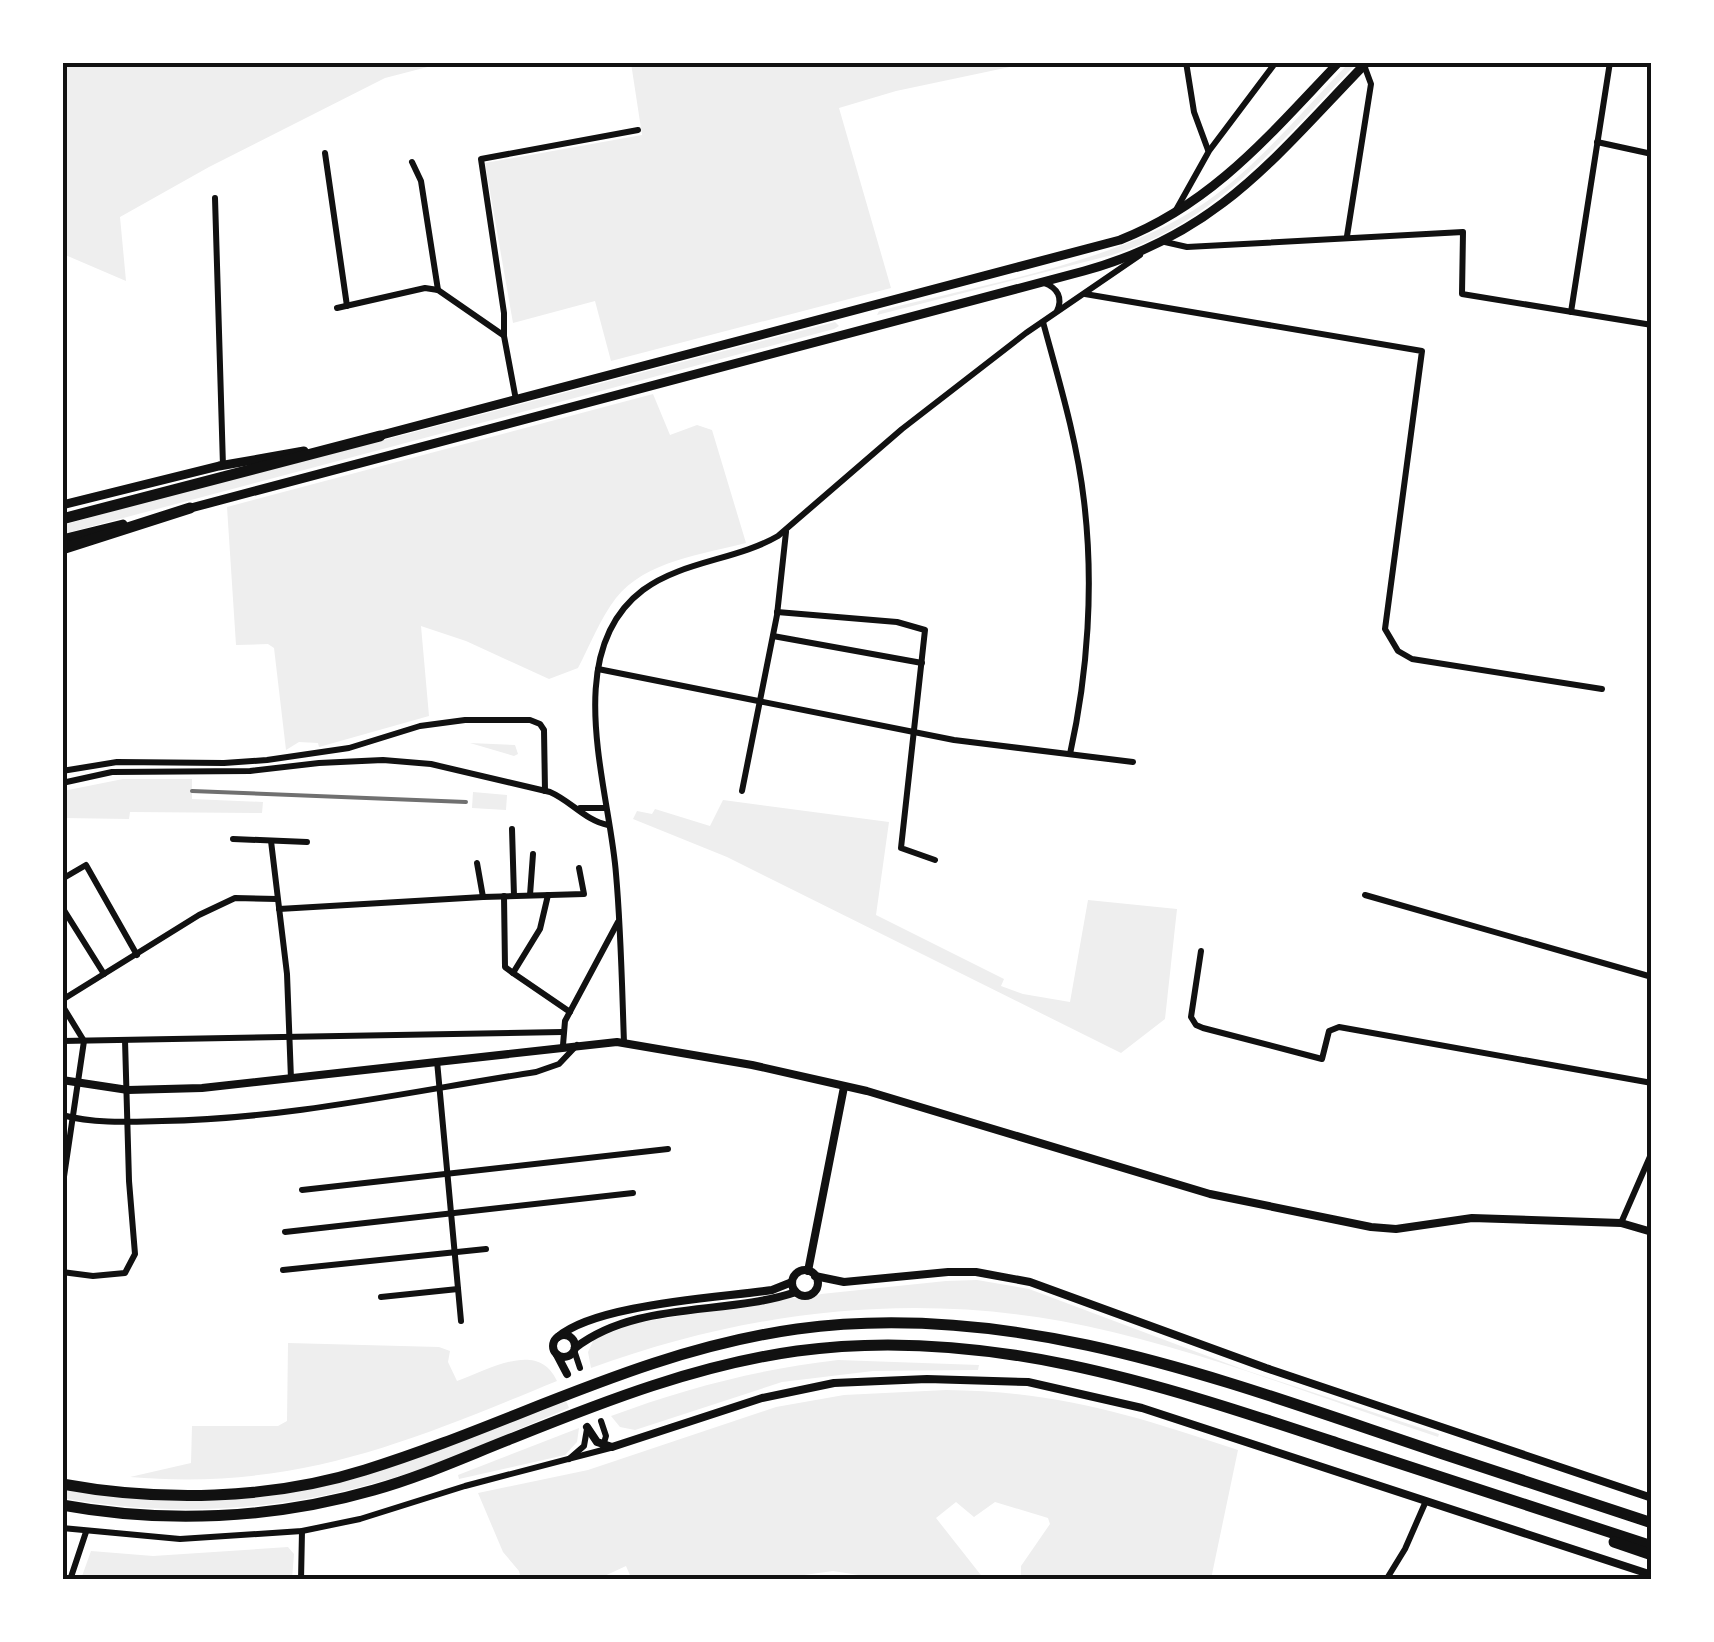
<svg xmlns="http://www.w3.org/2000/svg" width="1714" height="1642" viewBox="0 0 1714 1642" font-family="'PT Sans Narrow',sans-serif">
<style>
.green{fill:#eee}
.lines{fill:none;stroke-linecap:round;stroke-linejoin:round}
.minor{stroke:#111;stroke-width:6}
.tertiary{stroke:#111;stroke-width:8}
.secondary{stroke:#111;stroke-width:9}
.motorway{stroke:#111;stroke-width:11}
.rail{stroke:#707070;stroke-width:4}
.neatline{fill:none;stroke:#111;stroke-width:4}
</style>
<rect width="100%" height="100%" fill="#fff"/>
<g class="green">
<path d="M 63,62 L 443,62 L 443,63 L 385,78 L 209,167 L 120,217 L 126,281 L 63,254 Z"/>
<path d="M 1018,62 L 1019,65 L 896,91 L 839,108 L 891,288 L 611,361 L 595,301 L 513,323 L 485,163 L 642,135 L 631,63 Z"/>
<path d="M 1349,63 L 1357,63 C 1284,138 1216,223 1112,255 L 877,315 L 879,311 C 983,284 1119,263 1206,202 C 1258,166 1305,108 1349,63 Z"/>
<path d="M 835,322 L 839,326 L 834,329 L 63,534 L 63,525 L 135,505 Z"/>
<path d="M 653,394 L 670,435 L 697,425 L 712,430 L 746,543 C 704,554 645,561 616,598 C 600,619 590,645 578,668 L 549,679 L 466,641 L 421,626 L 429,716 L 319,747 L 318,743 L 299,742 L 286,750 L 274,648 L 268,644 L 236,645 L 227,507 Z"/>
<path d="M 470,743 L 515,745 L 518,754 L 514,756 Z"/>
<path d="M 123,779 L 192,779 L 192,799 L 263,802 L 262,813 L 130,812 L 129,819 L 63,818 L 63,791 Z"/>
<path d="M 473,792 L 507,795 L 506,810 L 472,808 Z"/>
<path d="M 723,800 L 889,822 L 876,915 L 1004,979 L 1001,986 L 1023,994 L 1070,1002 L 1088,900 L 1177,909 L 1165,1019 L 1121,1053 L 727,857 L 633,819 L 637,811 L 652,814 L 655,809 L 710,826 Z"/>
<path d="M 977,1280 L 1029,1289 L 1242,1369 L 1439,1434 L 1438,1437 C 1316,1397 1187,1344 1061,1321 C 901,1292 742,1313 591,1368 L 588,1352 L 594,1339 L 635,1323 L 793,1298 L 809,1299 L 821,1294 L 946,1281 Z"/>
<path d="M 288,1343 L 439,1347 L 450,1351 L 448,1362 L 457,1381 C 489,1370 538,1339 557,1381 C 408,1442 296,1491 130,1477 L 191,1463 L 192,1426 L 278,1426 L 287,1421 Z"/>
<path d="M 838,1360 L 979,1365 L 978,1370 L 873,1371 L 782,1382 L 635,1430 L 620,1427 L 611,1416 C 686,1388 759,1369 838,1360 Z"/>
<path d="M 946,1390 C 1058,1391 1133,1415 1238,1450 L 1211,1579 L 1021,1579 L 1021,1566 L 1050,1524 L 1048,1518 L 995,1502 L 974,1517 L 956,1502 L 936,1518 L 984,1579 L 884,1579 L 833,1571 L 768,1580 L 632,1580 L 626,1566 L 598,1579 L 521,1579 L 519,1571 L 503,1552 L 478,1493 L 588,1470 L 776,1407 L 844,1395 Z"/>
<path d="M 565,1398 L 569,1408 C 505,1434 442,1465 375,1483 C 273,1512 167,1517 63,1498 L 62,1490 C 132,1499 206,1506 276,1495 C 377,1480 471,1437 565,1398 Z"/>
<path d="M 579,1428 L 577,1442 L 565,1455 L 459,1479 L 458,1475 Z"/>
<path d="M 288,1547 L 294,1554 L 292,1579 L 81,1579 L 91,1551 L 153,1556 Z"/>
</g>
<g class="lines">
<g class="minor">
<path d="M 1186,62 L 1194,112 L 1208,150"/>
<path d="M 1597,142 L 1652,154"/>
<path d="M 325,153 L 347,306"/>
<path d="M 412,162 L 421,181 L 438,290"/>
<path d="M 215,198 L 223,466"/>
<path d="M 1176,210 L 1209,151 L 1276,62"/>
<path d="M 1347,236 L 1371,84 L 1364,65"/>
<path d="M 1165,242 L 1187,247 L 1463,232 L 1462,294 L 1652,325"/>
<path d="M 1044,283 C 1058,288 1063,298 1057,311"/>
<path d="M 1085,294 L 1422,351 L 1385,629 L 1398,651 L 1412,659 L 1602,689"/>
<path d="M 337,308 L 425,288 L 438,290 L 503,335"/>
<path d="M 1571,312 L 1610,62"/>
<path d="M 1043,322 C 1059,381 1077,440 1084,501 C 1094,584 1088,673 1070,754"/>
<path d="M 516,400 L 504,336 L 504,313 L 481,159 L 638,130"/>
<path d="M 777,612 L 897,622 L 925,630 L 901,848 L 935,860"/>
<path d="M 773,636 L 922,663"/>
<path d="M 598,669 L 954,740 L 1133,762"/>
<path d="M 62,771 L 117,762 L 224,763 L 267,760 L 349,748 L 420,726 L 465,720 L 530,720 L 540,724 L 544,730 L 545,791"/>
<path d="M 62,783 L 112,772 L 250,771 L 319,763 L 383,760 L 431,764 L 550,792 C 571,801 586,821 608,825"/>
<path d="M 742,791 L 777,615 L 786,532"/>
<path d="M 580,808 L 604,808"/>
<path d="M 512,829 L 514,896"/>
<path d="M 233,839 L 307,842"/>
<path d="M 271,841 L 287,974 L 291,1079"/>
<path d="M 477,863 L 483,897 L 584,894 L 579,868"/>
<path d="M 62,879 L 86,865 L 137,955"/>
<path d="M 530,895 L 533,854"/>
<path d="M 548,895 L 540,929 L 513,973 L 570,1012"/>
<path d="M 1365,895 L 1652,977"/>
<path d="M 504,896 L 505,967 L 513,973"/>
<path d="M 62,907 L 104,974"/>
<path d="M 279,909 L 483,897"/>
<path d="M 1201,951 L 1191,1017 L 1196,1025 L 1203,1028 L 1322,1059 L 1329,1031 L 1339,1027 L 1652,1083"/>
<path d="M 62,1000 L 199,915 L 235,898 L 277,899"/>
<path d="M 62,1005 L 84,1041 L 62,1190"/>
<path d="M 62,1041 L 562,1032"/>
<path d="M 624,1043 C 622,987 621,930 616,874 C 610,790 559,653 643,590 C 682,561 737,560 778,536 L 902,429 L 1026,333 L 1140,255"/>
<path d="M 563,1045 L 565,1021 L 618,922"/>
<path d="M 437,1061 L 461,1321"/>
<path d="M 62,1115 C 95,1124 129,1122 162,1121 C 287,1119 412,1091 536,1072 L 559,1064 L 577,1045"/>
<path d="M 302,1190 L 668,1149"/>
<path d="M 1621,1223 L 1652,1152"/>
<path d="M 285,1232 L 633,1193"/>
<path d="M 283,1270 L 486,1249"/>
<path d="M 62,1272 L 93,1276 L 125,1273 L 135,1254 L 129,1181 L 125,1040"/>
<path d="M 381,1297 L 458,1289"/>
<path d="M 574,1350 L 580,1368"/>
<path d="M 601,1421 L 606,1436 L 603,1446"/>
<path d="M 569,1459 L 584,1446 L 587,1429"/>
<path d="M 62,1528 L 180,1539 L 302,1531 L 360,1519 L 465,1486 L 614,1447"/>
<path d="M 70,1580 L 86,1532"/>
<path d="M 301,1580 L 302,1531"/>
<path d="M 839,1580 L 844,1580"/>
<path d="M 1386,1580 L 1405,1549 L 1426,1501"/>
</g>
<g class="tertiary">
<path d="M 62,1080 L 128,1090 L 202,1088 L 617,1042 L 752,1065 L 867,1091 L 1210,1194 L 1371,1227 L 1396,1229 L 1472,1218 L 1621,1223 L 1652,1232"/>
<circle cx="805" cy="1283" r="13"/>
<path d="M 808,1271 L 844,1087"/>
<path d="M 815,1276 L 844,1282 L 948,1272 L 976,1272 L 1030,1282 L 1266,1368 L 1652,1498"/>
<circle cx="564" cy="1346" r="11"/>
<path d="M 558,1337 C 596,1304 719,1298 772,1290 L 792,1282"/>
<path d="M 575,1348 C 637,1300 725,1316 796,1292"/>
<path d="M 557,1355 L 567,1374"/>
<path d="M 587,1427 L 597,1442 L 612,1447 L 762,1398 L 834,1383 L 927,1379 L 1028,1382 L 1142,1408 L 1652,1575"/>
</g>
<g class="secondary">
<path d="M 378,436 L 1120,240 C 1214,203 1271,133 1339,62"/>
<path d="M 62,505 L 219,466 L 304,451"/>
<path d="M 187,509 L 1084,271 C 1218,234 1274,158 1367,62"/>
<path d="M 62,539 L 123,524"/>
</g>
<g class="motorway">
<path d="M 62,519 L 380,436"/>
<path d="M 62,549 L 190,508"/>
<path d="M 62,1484 C 160,1502 270,1500 365,1470 C 513,1424 640,1351 797,1329 C 995,1302 1184,1366 1369,1429 C 1463,1461 1557,1492 1652,1523"/>
<path d="M 62,1505 C 165,1524 273,1519 374,1490 C 421,1477 467,1456 513,1438 C 605,1401 697,1365 797,1351 C 984,1325 1162,1385 1337,1443 C 1442,1478 1547,1512 1652,1546"/>
<path d="M 1614,1542 L 1652,1555"/>
</g>
<path class="rail" d="M 192,791 L 466,802"/>
</g>
<rect width="1714" height="1642" fill="none" stroke="#ffffff" stroke-width="130"/>
<rect x="65" y="65" width="1584" height="1512" class="neatline"/>
</svg>
